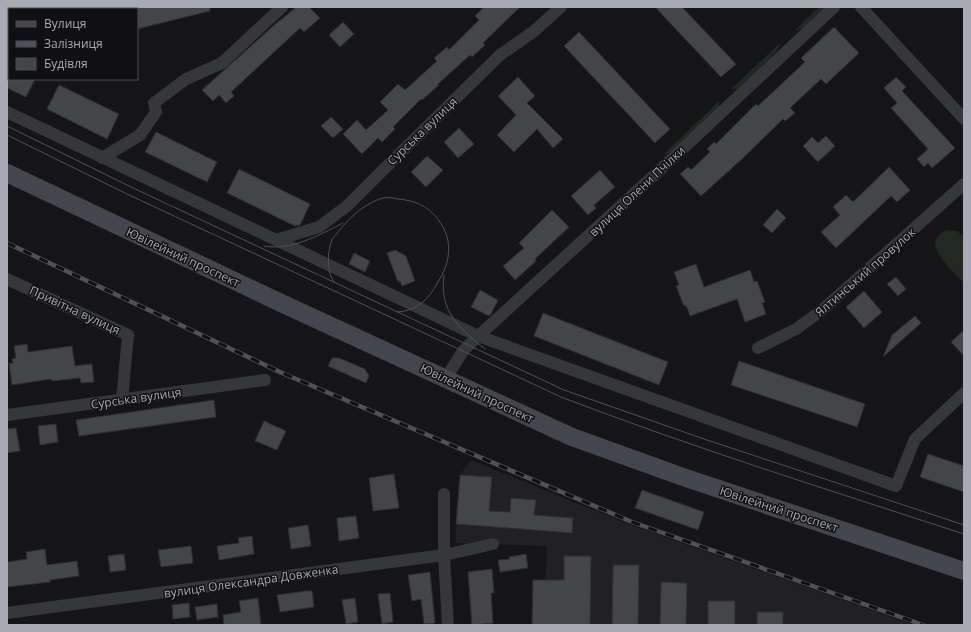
<svg xmlns="http://www.w3.org/2000/svg" width="971" height="632" viewBox="0 0 971 632" font-family="'Open Sans',sans-serif">
<style>
.built{fill:#212123}
.green{fill:#222823}
.building{fill:#444549;stroke:#2f2f32}
.lines{fill:none;stroke-linecap:round;stroke-linejoin:round}
.minor{stroke:#36373b;stroke-width:12}
.secondary{stroke:#45464b;stroke-width:18}
.tram{stroke:#505156;stroke-width:1}
.rail-casing{stroke:#505156;stroke-width:4.5}
.rail{stroke:#101012;stroke-width:3;stroke-dasharray:9;stroke-linecap:butt}
.labels{text-anchor:middle;dominant-baseline:central;stroke-width:3;stroke-linejoin:round;paint-order:stroke}
.street-label{font-size:12px;fill:#a8abb5;stroke:#101012}
</style>
<rect width="100%" height="100%" fill="#151517"/>
<path class="built" d="M 471,460 L 628,524 L 914,625 L 532,625 L 533,592 L 545,592 L 547,546 L 455,543 L 460,475 Z"/>
<g class="green">
<path d="M 819,7 L 825,7 L 802,29 L 794,31 Z"/>
<path d="M 780,43 L 779,47 L 777,51 L 761,67 L 737,89 L 731,89 Z"/>
<path d="M 719,101 L 719,107 L 676,148 L 667,154 L 664,154 Z"/>
<path d="M 947,230 L 957,231 L 964,237 L 964,283 C 952,270 917,242 947,230 Z"/>
</g>
<g class="building">
<path d="M 137,7 L 210,7 L 210,11 L 137,29 Z"/>
<path d="M 296,7 L 309,7 L 320,18 L 304,32 L 300,28 L 231,92 L 234,96 L 226,103 L 219,95 L 213,101 L 202,90 L 280,20 L 281,20 Z"/>
<path d="M 484,7 L 520,7 L 483,43 L 485,45 L 472,57 L 470,55 L 438,84 L 439,85 L 422,100 L 421,99 L 393,127 L 395,129 L 382,142 L 378,138 L 362,154 L 343,134 L 357,120 L 366,130 L 388,110 L 380,102 L 398,84 L 405,90 L 437,61 L 434,58 L 447,47 L 449,50 L 479,20 L 475,16 Z"/>
<path d="M 655,7 L 682,7 L 736,64 L 721,77 Z"/>
<path d="M 343,22 L 354,34 L 340,47 L 329,35 Z"/>
<path d="M 834,27 L 859,53 L 826,84 L 821,79 L 790,108 L 795,113 L 785,121 L 783,119 L 743,158 L 701,196 L 680,174 L 688,167 L 691,170 L 710,152 L 707,149 L 714,142 L 716,144 L 756,104 L 758,106 L 805,62 L 801,58 Z"/>
<path d="M 579,32 L 670,129 L 655,143 L 564,46 Z"/>
<path d="M 518,77 L 535,96 L 527,103 L 563,139 L 553,148 L 537,129 L 514,152 L 497,135 L 516,115 L 498,96 Z"/>
<path d="M 896,77 L 906,87 L 902,91 L 955,148 L 932,168 L 928,163 L 924,167 L 917,159 L 928,149 L 891,108 L 897,103 L 884,88 Z"/>
<path d="M 7,79 L 35,79 L 26,97 L 7,88 Z"/>
<path d="M 59,85 L 119,114 L 107,139 L 47,109 Z"/>
<path d="M 331,117 L 343,129 L 333,138 L 321,126 Z"/>
<path d="M 459,128 L 474,144 L 458,158 L 444,142 Z"/>
<path d="M 156,132 L 217,162 L 207,182 L 145,152 Z"/>
<path d="M 826,136 L 835,146 L 818,162 L 803,146 L 812,137 L 818,143 Z"/>
<path d="M 427,156 L 443,170 L 426,187 L 411,172 Z"/>
<path d="M 889,167 L 910,190 L 897,202 L 891,196 L 836,248 L 821,232 L 840,215 L 833,207 L 846,195 L 853,202 Z"/>
<path d="M 239,169 L 310,204 L 300,225 L 295,226 L 227,193 Z"/>
<path d="M 600,170 L 615,187 L 594,205 L 596,208 L 588,215 L 571,196 Z"/>
<path d="M 777,209 L 786,218 L 772,233 L 763,225 Z"/>
<path d="M 552,210 L 569,227 L 535,259 L 536,261 L 515,280 L 503,266 L 524,248 L 519,243 Z"/>
<path d="M 395,250 L 406,256 L 415,281 L 402,286 L 400,281 L 398,282 L 387,253 Z"/>
<path d="M 354,253 L 370,261 L 365,272 L 349,264 Z"/>
<path d="M 696,264 L 704,287 L 750,270 L 754,282 L 757,281 L 765,302 L 762,303 L 766,314 L 745,322 L 737,299 L 690,316 L 686,305 L 684,306 L 676,286 L 679,285 L 674,272 Z"/>
<path d="M 896,277 L 906,289 L 898,296 L 887,284 Z"/>
<path d="M 480,290 L 498,300 L 491,314 L 489,316 L 471,307 Z"/>
<path d="M 864,291 L 882,312 L 864,328 L 846,307 Z"/>
<path d="M 543,313 L 668,362 L 659,385 L 534,336 Z"/>
<path d="M 915,316 L 921,323 L 883,357 L 892,335 Z"/>
<path d="M 964,330 L 964,356 L 951,342 Z"/>
<path d="M 27,344 L 28,352 L 72,346 L 75,366 L 92,364 L 94,382 L 81,383 L 80,378 L 52,381 L 51,379 L 12,385 L 9,363 L 13,363 L 12,359 L 16,358 L 14,346 Z"/>
<path d="M 332,358 L 339,358 L 365,369 L 369,376 L 366,383 L 328,366 Z"/>
<path d="M 739,361 L 865,404 L 857,427 L 731,385 Z"/>
<path d="M 214,400 L 216,417 L 79,436 L 76,420 Z"/>
<path d="M 264,421 L 286,431 L 277,450 L 255,441 Z"/>
<path d="M 56,424 L 58,442 L 40,445 L 38,426 Z"/>
<path d="M 16,428 L 20,451 L 7,453 L 7,429 Z"/>
<path d="M 928,454 L 964,466 L 964,492 L 920,477 Z"/>
<path d="M 394,474 L 399,508 L 373,511 L 369,478 Z"/>
<path d="M 460,475 L 492,477 L 489,511 L 510,512 L 511,498 L 536,500 L 534,515 L 573,518 L 572,533 L 456,524 Z"/>
<path d="M 642,490 L 704,512 L 698,530 L 635,508 Z"/>
<path d="M 356,516 L 359,538 L 339,541 L 337,518 Z"/>
<path d="M 308,525 L 311,546 L 291,549 L 288,528 Z"/>
<path d="M 252,536 L 254,554 L 219,560 L 217,546 L 239,543 L 238,538 Z"/>
<path d="M 191,546 L 193,563 L 161,567 L 158,550 Z"/>
<path d="M 45,549 L 47,565 L 77,561 L 79,576 L 50,580 L 50,582 L 7,587 L 7,562 L 27,559 L 26,552 Z"/>
<path d="M 124,554 L 126,570 L 110,572 L 108,556 Z"/>
<path d="M 526,554 L 528,568 L 500,572 L 498,560 L 510,559 L 509,557 Z"/>
<path d="M 564,556 L 591,556 L 590,625 L 532,625 L 533,580 L 564,580 Z"/>
<path d="M 613,565 L 639,565 L 638,625 L 612,625 Z"/>
<path d="M 492,569 L 494,593 L 491,593 L 493,623 L 472,625 L 468,572 Z"/>
<path d="M 430,572 L 435,623 L 424,624 L 421,599 L 412,601 L 408,575 Z"/>
<path d="M 661,582 L 687,583 L 686,625 L 660,625 Z"/>
<path d="M 306,591 L 312,591 L 314,607 L 280,612 L 277,595 Z"/>
<path d="M 390,593 L 393,622 L 382,624 L 378,594 Z"/>
<path d="M 258,598 L 261,625 L 224,625 L 223,615 L 241,612 L 239,601 Z"/>
<path d="M 355,598 L 358,622 L 346,624 L 342,600 Z"/>
<rect x="708" y="601" width="27" height="24"/>
<path d="M 189,603 L 190,617 L 173,619 L 172,605 Z"/>
<path d="M 217,604 L 218,617 L 197,620 L 195,607 Z"/>
<rect x="757" y="612" width="26" height="13"/>
</g>
<g class="lines">
<g class="minor">
<path d="M 861,7 L 964,119"/>
<path d="M 7,112 L 478,336 L 896,486 L 915,439 L 964,393"/>
<path d="M 102,158 L 140,135 L 156,112 L 154,103 L 186,79 L 222,63 L 282,7"/>
<path d="M 276,240 L 319,227 L 347,206 L 382,171 L 500,55 L 533,32 L 561,7"/>
<path d="M 7,279 L 128,335 L 122,400"/>
<path d="M 758,348 L 796,329 L 821,311 L 964,184"/>
<path d="M 446,378 L 463,351 L 474,340 L 661,169 L 834,7"/>
<path d="M 7,415 L 265,380"/>
<path d="M 444,494 L 444,555 L 448,625"/>
<path d="M 7,613 L 444,555 L 493,544"/>
</g>
<path class="secondary" d="M 7,173 L 281,303 L 572,437 L 683,477 L 964,571"/>
<g class="tram">
<path d="M 7,126 L 131,187 L 564,390 L 704,439 L 964,525"/>
<path d="M 7,135 L 127,194 L 561,397 C 694,448 829,490 964,534"/>
<path d="M 264,246 C 292,251 319,235 343,223"/>
<path d="M 444,275 C 439,311 458,327 485,349"/>
<path d="M 334,282 C 327,272 328,262 329,251 C 330,248 330,244 331,242 C 332,238 336,235 338,232 C 350,217 365,203 383,198 C 388,197 394,198 398,199 C 420,201 434,210 444,229 C 451,243 450,260 442,275 C 431,295 423,309 398,312"/>
</g>
<defs>
<path id="rail" d="M 7,243 L 282,373 L 632,522 L 923,625"/>
</defs>
<use href="#rail" class="rail-casing"/>
<use href="#rail" class="rail"/>
</g>
<g class="labels">
<g class="street-label">
<text transform="translate(422 131) rotate(-44)">Сурська вулиця</text>
<text transform="translate(637 191) rotate(-43)">вулиця Олени Пчілки</text>
<text transform="translate(183 257) rotate(25)">Ювілейний проспект</text>
<text transform="translate(865 272) rotate(-41)">Ялтинський провулок</text>
<text transform="translate(75 310) rotate(25)">Привітна вулиця</text>
<text transform="translate(477 393) rotate(25)">Ювілейний проспект</text>
<text transform="translate(136 398) rotate(-8)">Сурська вулиця</text>
<text transform="translate(779 509) rotate(18)">Ювілейний проспект</text>
<text transform="translate(251 581) rotate(-8)">вулиця Олександра Довженка</text>
</g>
</g>
<rect width="971" height="632" fill="none" stroke="#a8abb5" stroke-width="16"/>
<rect x="8" y="8" width="130" height="72" fill="#101012" stroke="#4d4e53"/>
<rect x="16" y="21" width="20" height="6" fill="#45464b" stroke="#4d4e53"/>
<text x="44" y="28" font-size="12" fill="#a8abb5">Вулиця</text>
<rect x="16" y="41" width="20" height="6" fill="#505156" stroke="#4d4e53"/>
<text x="44" y="48" font-size="12" fill="#a8abb5">Залізниця</text>
<rect x="16" y="58" width="20" height="12" fill="#444549" stroke="#4d4e53"/>
<text x="44" y="68" font-size="12" fill="#a8abb5">Будівля</text>
</svg>
